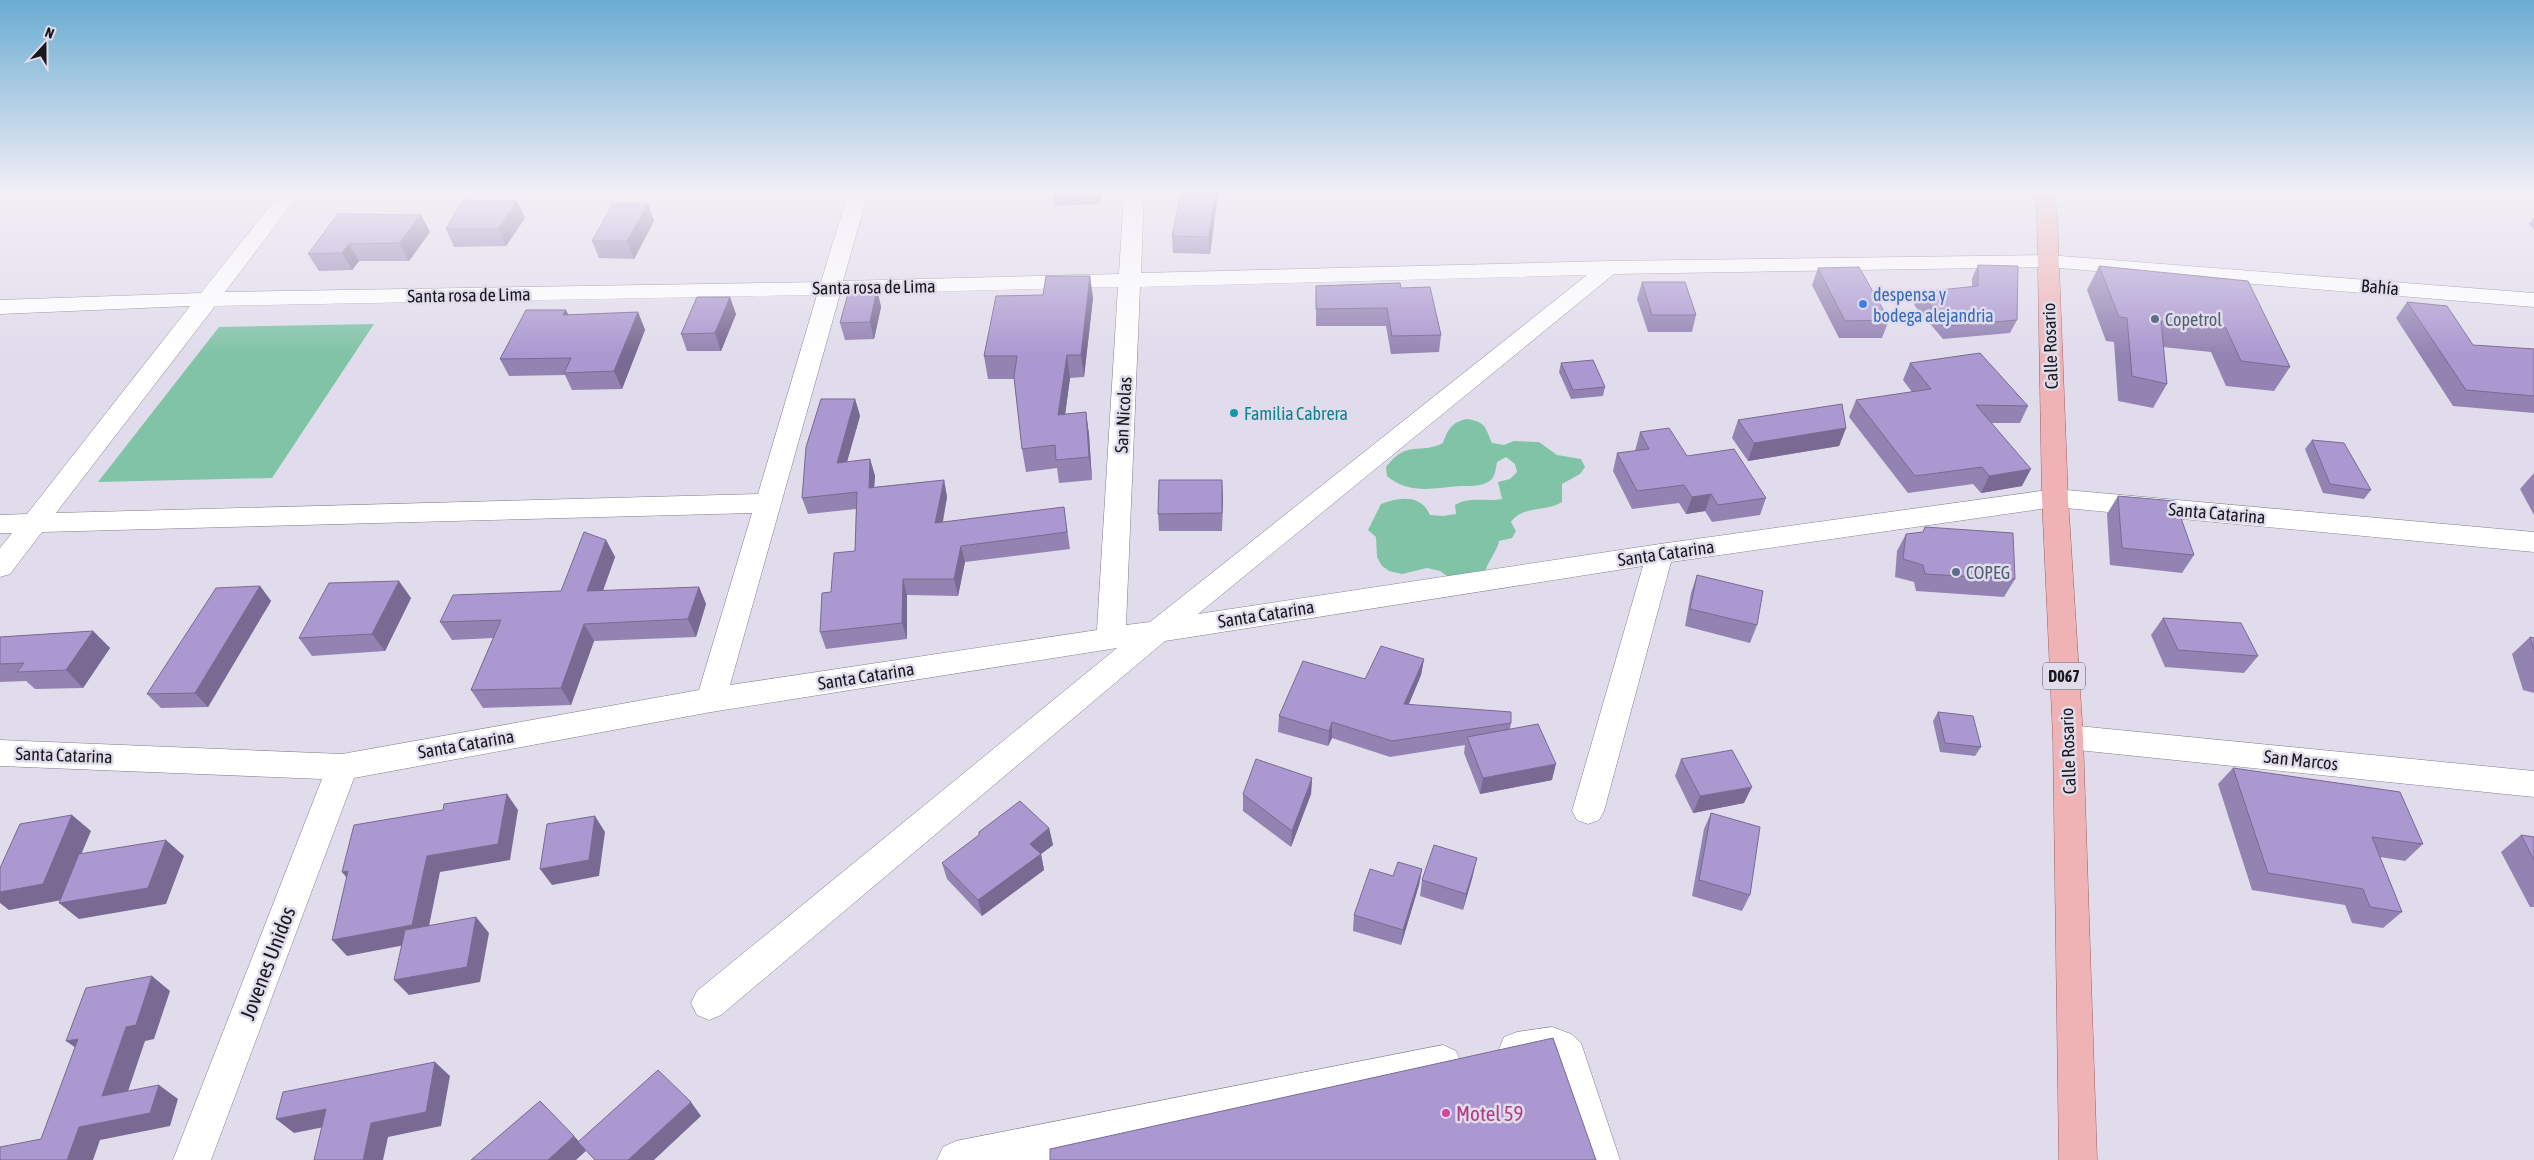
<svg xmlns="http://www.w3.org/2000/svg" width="2534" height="1160" viewBox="0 0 2534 1160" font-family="'Asap Condensed',sans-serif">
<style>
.green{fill:#81c3a6}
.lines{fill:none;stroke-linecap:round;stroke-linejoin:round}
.minor-casing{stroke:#817d8b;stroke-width:1}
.primary-casing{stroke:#9e5c61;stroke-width:1}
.minor{fill:#fff;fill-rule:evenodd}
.primary{fill:#efb3b6;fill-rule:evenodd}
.wall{fill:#9383b3}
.shaded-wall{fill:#786a92}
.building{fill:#ab98d0;stroke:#786a92}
.shop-dot{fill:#3f7fe0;stroke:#e1dcec;stroke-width:2}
.service-dot{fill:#5c6f8a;stroke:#e1dcec;stroke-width:2}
.culture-dot{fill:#0f9aa8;stroke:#e1dcec;stroke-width:2}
.hotel-dot{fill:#d1479c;stroke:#e1dcec;stroke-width:2}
.labels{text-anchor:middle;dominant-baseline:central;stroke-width:5;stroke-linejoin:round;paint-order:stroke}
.shield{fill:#e1dcec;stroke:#55535b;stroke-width:1}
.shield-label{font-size:16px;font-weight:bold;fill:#19181d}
.street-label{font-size:18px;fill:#19181d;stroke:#e1dcec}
.shop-label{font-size:18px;fill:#366cbe;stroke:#e1dcec;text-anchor:start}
.service-label{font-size:18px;fill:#4e5e75;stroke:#e1dcec;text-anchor:start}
.culture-label{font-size:18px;fill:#0d838f;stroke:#e1dcec;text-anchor:start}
.near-street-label{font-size:21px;fill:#19181d;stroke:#e1dcec}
.near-hotel-label{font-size:21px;fill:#b23c85;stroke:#e1dcec;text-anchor:start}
</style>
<rect width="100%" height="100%" fill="#e1dcec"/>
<g class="green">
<path d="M 374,324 L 272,478 L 98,482 L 219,327 Z"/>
<path d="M 1467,419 C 1486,422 1485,427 1492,443 L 1504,445 L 1514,441 L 1539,442 L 1557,455 L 1581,459 L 1585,467 L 1580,474 L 1562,484 L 1562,502 C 1547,512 1523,505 1511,522 L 1516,531 L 1512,538 L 1499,541 C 1496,554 1487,562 1484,575 L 1451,579 L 1440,571 L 1427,568 L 1402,574 L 1389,571 L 1382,566 L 1377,557 L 1376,537 L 1368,530 L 1381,504 C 1399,497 1421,494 1430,515 L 1443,516 L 1456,514 L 1455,505 C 1470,496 1485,502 1502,499 L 1498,482 L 1510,479 L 1517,472 L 1515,464 L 1506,457 L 1497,462 C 1496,468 1495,476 1491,480 C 1482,487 1471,486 1461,486 C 1434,488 1409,495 1387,476 L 1386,467 C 1407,439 1420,455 1443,443 C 1448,429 1452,422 1467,419 Z"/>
</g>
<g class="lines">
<defs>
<g id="minor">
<path d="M 280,193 L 300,193 L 225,292 L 821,282 L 848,193 L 868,193 L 843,281 L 1119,274 L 1124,193 L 1144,193 L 1141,273 L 1609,261 L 2047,255 L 2534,293 L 2534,307 L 2047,267 L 1614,274 L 1198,614 L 1660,544 L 2055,489 L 2534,532 L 2534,552 L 2055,507 L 1671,562 L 1604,811 L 1599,820 L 1588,824 L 1577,820 L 1572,811 L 1643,566 L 1165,641 L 721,1015 L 709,1020 L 697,1015 L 691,1003 L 697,991 L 1117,648 L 711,712 L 354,778 L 211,1160 L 173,1160 L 322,779 L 0,766 L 0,740 L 342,754 L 699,690 L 752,513 L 42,532 L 10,574 L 0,577 L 0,548 L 12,533 L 0,533 L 0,515 L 27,514 L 190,306 L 0,314 L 0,300 L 201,293 ZM 1587,275 L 1150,622 L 1126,625 L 1140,287 ZM 1118,287 L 1097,630 L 730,685 L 840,294 ZM 817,295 L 758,494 L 56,513 L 215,306 Z"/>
<path d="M 2068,725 L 2534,771 L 2534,797 L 2068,749 L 2057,746 L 2053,737 L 2057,728 Z"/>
<path d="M 1552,1027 L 1571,1034 L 1581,1043 L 1620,1160 L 1582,1160 L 1551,1062 L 1517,1066 L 1504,1061 L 1499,1049 L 1504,1037 L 1517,1032 Z"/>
<path d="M 1443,1045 L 1456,1051 L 1461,1063 L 1456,1075 L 1443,1081 L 1050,1160 L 937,1160 L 943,1147 L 956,1141 Z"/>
</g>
<path id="primary" d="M 2034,193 L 2054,193 L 2057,214 L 2068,498 L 2083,737 L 2097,1160 L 2059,1160 L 2053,737 L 2042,498 L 2037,214 Z"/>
</defs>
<use href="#minor" class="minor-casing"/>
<use href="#primary" class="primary-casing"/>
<use href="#minor" class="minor"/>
<use href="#primary" class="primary"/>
</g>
<g class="wall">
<path d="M 763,193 L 802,193 L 764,194 Z"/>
<path d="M 1053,193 L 1101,193 L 1100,204 L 1055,206 Z"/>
<path d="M 1218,193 L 1210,254 L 1173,253 L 1172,236 Z"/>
<path d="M 517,201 L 525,218 L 506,246 L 454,247 L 446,229 Z"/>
<path d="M 648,204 L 654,221 L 634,259 L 599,258 L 592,241 Z"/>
<path d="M 421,215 L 430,232 L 409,261 L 359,261 L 352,270 L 319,271 L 308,254 Z"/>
<path d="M 2534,217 L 2534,230 L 2529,224 Z"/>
<path d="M 1978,265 L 2017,320 L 2010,333 L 1943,339 L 1914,305 L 1919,292 L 1972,287 L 1972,278 Z"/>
<path d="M 2099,266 L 2248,281 L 2290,367 L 2274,391 L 2226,386 L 2211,352 L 2163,347 L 2167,384 L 2153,408 L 2118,401 L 2114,342 L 2106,341 L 2087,290 Z"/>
<path d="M 1818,268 L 1889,320 L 1882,338 L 1839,338 L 1812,285 Z"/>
<path d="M 1642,282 L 1696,315 L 1692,332 L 1648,332 L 1637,299 Z"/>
<path d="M 1316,286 L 1401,288 L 1441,335 L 1439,352 L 1391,354 L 1386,326 L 1316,326 Z"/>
<path d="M 877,289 L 881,307 L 874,339 L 845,340 L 840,323 Z"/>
<path d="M 1093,298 L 1084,377 L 1070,378 L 1065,414 L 1086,412 L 1089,435 L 1092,480 L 1059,483 L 1057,468 L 1026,472 L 1022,449 L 1014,379 L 988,379 L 984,356 Z"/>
<path d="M 2407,302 L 2473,345 L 2534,349 L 2534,413 L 2453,406 L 2396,318 Z"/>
<path d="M 638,312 L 645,330 L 622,389 L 572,390 L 565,375 L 509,376 L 500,359 L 568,315 Z"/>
<path d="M 736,314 L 721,351 L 687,351 L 681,334 Z"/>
<path d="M 1561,363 L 1605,387 L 1603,396 L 1571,399 L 1559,372 Z"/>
<path d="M 1910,363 L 2028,406 L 2020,423 L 1991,423 L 2022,486 L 1981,493 L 1973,484 L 1908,493 L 1849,417 L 1856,400 L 1912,392 L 1903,380 Z"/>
<path d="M 855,399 L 860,416 L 847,462 L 870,459 L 875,476 L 874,487 L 944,480 L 947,497 L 943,522 L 1064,507 L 1070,549 L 965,562 L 958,596 L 907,595 L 907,639 L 826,649 L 820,632 L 831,592 L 855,551 L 856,509 L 808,514 L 802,498 Z"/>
<path d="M 1738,420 L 1846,428 L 1839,446 L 1748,461 L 1732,438 Z"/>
<path d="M 1640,432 L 1687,456 L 1766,498 L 1760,515 L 1712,522 L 1705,511 L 1686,514 L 1679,503 L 1632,509 L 1613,471 L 1617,453 L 1635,451 Z"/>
<path d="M 2312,440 L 2371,490 L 2364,499 L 2323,493 L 2305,449 Z"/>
<path d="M 2534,473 L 2534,515 L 2520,489 Z"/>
<path d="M 1222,480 L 1222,531 L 1159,531 L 1158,514 Z"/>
<path d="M 2118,496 L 2194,555 L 2182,573 L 2110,565 L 2107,514 Z"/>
<path d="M 1906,534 L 2015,579 L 2004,597 L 1916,591 L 1914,582 L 1895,577 L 1897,551 Z"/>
<path d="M 606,540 L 615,557 L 603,591 L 699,587 L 706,604 L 696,637 L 594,641 L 571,705 L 483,708 L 471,690 L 493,638 L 452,640 L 440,622 L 561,591 Z"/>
<path d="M 1697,575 L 1757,625 L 1750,643 L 1685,626 L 1691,593 Z"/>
<path d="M 260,586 L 271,601 L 208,707 L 161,708 L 147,694 Z"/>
<path d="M 411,598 L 385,651 L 312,656 L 299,638 Z"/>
<path d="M 2163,618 L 2258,656 L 2244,673 L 2165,667 L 2151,635 Z"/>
<path d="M 93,631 L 110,648 L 83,688 L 35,689 L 26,681 L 0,682 L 0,637 Z"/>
<path d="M 2530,637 L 2534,638 L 2534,693 L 2523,690 L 2512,654 Z"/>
<path d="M 1424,659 L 1421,675 L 1409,704 L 1511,723 L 1510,729 L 1552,780 L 1480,794 L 1464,753 L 1465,745 L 1390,757 L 1332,738 L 1328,746 L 1278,732 L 1279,716 L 1365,679 Z"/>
<path d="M 1938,712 L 1981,747 L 1975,756 L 1940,752 L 1933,721 Z"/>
<path d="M 1681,759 L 1744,803 L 1693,813 L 1675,776 Z"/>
<path d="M 2233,768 L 2423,844 L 2405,861 L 2380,857 L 2402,912 L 2383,928 L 2352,923 L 2345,905 L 2252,890 L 2218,784 Z"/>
<path d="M 1312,778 L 1311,794 L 1291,847 L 1243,811 L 1243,794 Z"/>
<path d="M 1711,813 L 1750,895 L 1742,911 L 1692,896 L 1704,829 Z"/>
<path d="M 1049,828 L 1053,845 L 1041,854 L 1044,870 L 982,916 L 947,879 L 942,863 Z"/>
<path d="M 2521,835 L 2534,837 L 2534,907 L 2530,907 L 2501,852 Z"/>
<path d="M 1422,869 L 1419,885 L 1401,945 L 1353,931 L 1354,915 L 1393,876 Z"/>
<path d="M 1473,875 L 1463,910 L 1420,896 L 1422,880 Z"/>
</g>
<g class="shaded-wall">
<path d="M 1099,193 L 1101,193 L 1100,204 Z"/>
<path d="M 1215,193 L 1218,193 L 1210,254 L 1209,237 Z"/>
<path d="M 517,201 L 525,218 L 506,246 L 498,229 Z"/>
<path d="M 648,204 L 654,221 L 634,259 L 627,241 Z"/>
<path d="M 421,215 L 430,232 L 409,261 L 399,243 Z"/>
<path d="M 349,244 L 359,261 L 352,270 L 342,253 Z"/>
<path d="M 1090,276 L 1093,298 L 1084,377 L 1081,355 Z"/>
<path d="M 877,289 L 881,307 L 874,339 L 870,322 Z"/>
<path d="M 730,297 L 736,314 L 721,351 L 715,333 Z"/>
<path d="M 566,310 L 574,327 L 563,315 Z"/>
<path d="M 638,312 L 645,330 L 622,389 L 614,371 Z"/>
<path d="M 1067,355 L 1070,378 L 1062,438 L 1058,415 Z"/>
<path d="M 855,399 L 860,416 L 842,479 L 837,463 Z"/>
<path d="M 1086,412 L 1089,435 L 1092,480 L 1089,457 Z"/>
<path d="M 1846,428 L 1839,446 L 1748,461 L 1754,443 Z"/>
<path d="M 870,459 L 875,476 L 873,504 L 869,488 Z"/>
<path d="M 2031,469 L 2022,486 L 1981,493 L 1989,476 Z"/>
<path d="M 944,480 L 947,497 L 939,540 L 935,523 Z"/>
<path d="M 1222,480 L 1223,497 L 1222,531 Z"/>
<path d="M 1711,494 L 1705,511 L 1686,514 L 1692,497 Z"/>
<path d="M 606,540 L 615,557 L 596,609 L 587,591 Z"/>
<path d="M 961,546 L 965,562 L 958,596 L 954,579 Z"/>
<path d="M 903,579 L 907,595 L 907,639 L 902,623 Z"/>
<path d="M 399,581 L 411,598 L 385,651 L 372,634 Z"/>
<path d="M 260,586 L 271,601 L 208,707 L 195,693 Z"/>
<path d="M 699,587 L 706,604 L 696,637 L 688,619 Z"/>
<path d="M 584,624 L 594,641 L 571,705 L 561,688 Z"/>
<path d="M 93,631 L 110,648 L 83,688 L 66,670 Z"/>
<path d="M 1424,659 L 1421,675 L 1402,720 L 1404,704 Z"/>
<path d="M 1332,722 L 1332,738 L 1328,746 L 1329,731 Z"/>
<path d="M 1556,764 L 1552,780 L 1480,794 L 1483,778 Z"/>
<path d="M 1312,778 L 1311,794 L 1291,847 L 1292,831 Z"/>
<path d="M 1752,787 L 1744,803 L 1693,813 L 1700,796 Z"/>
<path d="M 507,794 L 518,810 L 510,860 L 440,872 L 426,941 L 347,956 L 332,940 L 427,856 Z"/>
<path d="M 72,815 L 91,831 L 62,900 L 9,910 L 0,903 L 0,892 Z"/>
<path d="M 595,816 L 605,832 L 599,876 L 552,885 L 540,869 Z"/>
<path d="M 1049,828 L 1053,845 L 1041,854 L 1044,870 L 982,916 L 978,900 L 1030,844 Z"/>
<path d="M 166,840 L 184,856 L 166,904 L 79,919 L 59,903 Z"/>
<path d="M 1477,858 L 1473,875 L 1463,910 L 1466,894 Z"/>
<path d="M 1422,869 L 1419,885 L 1401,945 L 1403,930 Z"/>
<path d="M 348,871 L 356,889 L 342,872 Z"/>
<path d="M 476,917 L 489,933 L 480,982 L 409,995 L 394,980 Z"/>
<path d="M 152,976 L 170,991 L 154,1039 L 145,1041 L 122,1109 L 102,1096 L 126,1027 Z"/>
<path d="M 78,1039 L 86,1055 L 66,1041 Z"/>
<path d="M 435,1062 L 450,1076 L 441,1126 L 388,1137 L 383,1160 L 363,1160 L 371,1123 Z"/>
<path d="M 159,1085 L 178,1099 L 170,1126 L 100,1140 L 93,1160 L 67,1160 L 79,1127 Z"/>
<path d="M 691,1102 L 701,1116 L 654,1160 L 628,1160 Z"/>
<path d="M 326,1109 L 344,1123 L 294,1133 L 276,1119 Z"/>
<path d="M 574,1136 L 587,1150 L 576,1160 L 548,1160 Z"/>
</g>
<g class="building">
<path d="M 1181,193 L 1215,193 L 1209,237 L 1172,236 Z"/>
<path d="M 463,200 L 517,201 L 498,229 L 446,229 Z"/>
<path d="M 613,204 L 648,204 L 627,241 L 592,241 Z"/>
<path d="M 338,214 L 421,215 L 399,243 L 349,244 L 342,253 L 308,254 Z"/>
<path d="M 1978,265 L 2018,266 L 2017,320 L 1948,326 L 1919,292 L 1978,286 Z"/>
<path d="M 2099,266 L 2248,281 L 2290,367 L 2241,361 L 2226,328 L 2161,321 L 2167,384 L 2132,376 L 2127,318 L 2119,317 Z"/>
<path d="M 1859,267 L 1889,320 L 1845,321 L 1818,268 Z"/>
<path d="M 1046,276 L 1090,276 L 1081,355 L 1067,355 L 1058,415 L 1086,412 L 1089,457 L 1056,460 L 1055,445 L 1022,449 L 1014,377 L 1017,356 L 984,356 L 996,296 L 1043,295 Z"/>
<path d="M 1642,282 L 1685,282 L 1696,315 L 1652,315 Z"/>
<path d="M 1400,283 L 1401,288 L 1430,287 L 1441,335 L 1392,336 L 1387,308 L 1316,309 L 1316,286 Z"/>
<path d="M 877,289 L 870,322 L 840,323 L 849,290 Z"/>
<path d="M 697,297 L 730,297 L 715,333 L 681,334 Z"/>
<path d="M 2407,302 L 2447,306 L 2473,345 L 2534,349 L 2534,396 L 2466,390 Z"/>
<path d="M 526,310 L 566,310 L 563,315 L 638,312 L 614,371 L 564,373 L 571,358 L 500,359 Z"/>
<path d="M 1980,353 L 2028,406 L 1976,405 L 2031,469 L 1989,476 L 1982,467 L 1915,476 L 1856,400 L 1931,389 L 1910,363 Z"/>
<path d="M 1593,360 L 1605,387 L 1573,390 L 1561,363 Z"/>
<path d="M 821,399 L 855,399 L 837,463 L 870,459 L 869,488 L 944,480 L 935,523 L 1064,507 L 1067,532 L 961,546 L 954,579 L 903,579 L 902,623 L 820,632 L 822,593 L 831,592 L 834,553 L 855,551 L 857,492 L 802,498 L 806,447 Z"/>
<path d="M 1842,404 L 1846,428 L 1754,443 L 1738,420 Z"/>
<path d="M 1669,428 L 1687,456 L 1734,449 L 1766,498 L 1718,505 L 1711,494 L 1692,497 L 1684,485 L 1637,491 L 1617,453 L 1649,449 L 1640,432 Z"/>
<path d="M 2312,440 L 2344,443 L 2371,490 L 2330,484 Z"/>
<path d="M 1159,480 L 1222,480 L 1222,513 L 1158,514 Z"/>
<path d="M 2118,496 L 2175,501 L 2194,555 L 2122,548 Z"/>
<path d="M 1925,527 L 2013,533 L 2015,579 L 1925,574 L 1923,565 L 1903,559 L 1906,534 L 1923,532 Z"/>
<path d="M 584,532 L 606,540 L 587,591 L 699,587 L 688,619 L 584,624 L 561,688 L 471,690 L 501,620 L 440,622 L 453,595 L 561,591 Z"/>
<path d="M 1697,575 L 1763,591 L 1757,625 L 1690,609 Z"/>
<path d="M 399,581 L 372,634 L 299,638 L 329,583 Z"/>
<path d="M 260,586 L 195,693 L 147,694 L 216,588 Z"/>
<path d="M 2163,618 L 2241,623 L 2258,656 L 2178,650 Z"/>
<path d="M 93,631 L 66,670 L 17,672 L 24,663 L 0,664 L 0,637 Z"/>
<path d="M 2530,637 L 2534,638 L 2534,650 Z"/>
<path d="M 1381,646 L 1424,659 L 1404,704 L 1511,712 L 1511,723 L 1392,741 L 1332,722 L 1329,731 L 1279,716 L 1303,661 L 1365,679 Z"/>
<path d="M 1938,712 L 1973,716 L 1981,747 L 1945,743 Z"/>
<path d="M 1538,724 L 1556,764 L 1483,778 L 1467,737 Z"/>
<path d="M 1732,750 L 1752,787 L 1700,796 L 1681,759 Z"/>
<path d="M 1256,759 L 1312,778 L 1292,831 L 1243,794 Z"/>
<path d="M 2233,768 L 2400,792 L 2423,844 L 2372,837 L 2402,912 L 2370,907 L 2363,889 L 2268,873 Z"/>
<path d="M 507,794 L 498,844 L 427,856 L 412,925 L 332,940 L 348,871 L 342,872 L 354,825 L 443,810 L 444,804 Z"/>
<path d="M 1020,801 L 1049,828 L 1030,844 L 1041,854 L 978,900 L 942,863 L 979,835 L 979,832 Z"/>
<path d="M 1711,813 L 1760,827 L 1750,895 L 1699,880 Z"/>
<path d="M 72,815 L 43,884 L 0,892 L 0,868 L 20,824 Z"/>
<path d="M 595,816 L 589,860 L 540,869 L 547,824 Z"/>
<path d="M 2521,835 L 2534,837 L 2534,860 Z"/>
<path d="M 166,840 L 148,888 L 59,903 L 79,854 Z"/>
<path d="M 1434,845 L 1477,858 L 1466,894 L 1422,880 Z"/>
<path d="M 1398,862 L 1422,869 L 1403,930 L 1354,915 L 1370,869 L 1393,876 Z"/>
<path d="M 476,917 L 467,967 L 394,980 L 405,930 Z"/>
<path d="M 152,976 L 136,1025 L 126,1027 L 102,1096 L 159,1085 L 150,1113 L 79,1127 L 67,1160 L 0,1160 L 0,1147 L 41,1139 L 78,1039 L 66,1041 L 86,988 Z"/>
<path d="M 1553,1038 L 1596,1160 L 1050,1160 L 1050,1149 Z"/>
<path d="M 435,1062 L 426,1112 L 371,1123 L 363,1160 L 314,1160 L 326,1109 L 276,1119 L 283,1092 Z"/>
<path d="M 658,1070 L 691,1102 L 628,1160 L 595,1160 L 578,1142 Z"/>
<path d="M 540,1101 L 574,1136 L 548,1160 L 471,1160 Z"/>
</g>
<linearGradient id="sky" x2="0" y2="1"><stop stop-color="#6aacd2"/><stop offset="0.54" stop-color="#f2eff6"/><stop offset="1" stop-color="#f2eff6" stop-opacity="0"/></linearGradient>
<rect width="2534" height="355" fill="url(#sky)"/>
<circle class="shop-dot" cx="1863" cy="304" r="5"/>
<g class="service-dot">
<circle cx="2155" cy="319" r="5"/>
<circle cx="1956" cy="572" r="5"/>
</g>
<circle class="culture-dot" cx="1234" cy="413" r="5"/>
<circle class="hotel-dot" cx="1446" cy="1113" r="5"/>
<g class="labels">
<rect class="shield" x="2043" y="662.5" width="42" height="27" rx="4"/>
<g class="shield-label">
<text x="2064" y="676">D067</text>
</g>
<g class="street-label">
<text transform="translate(874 287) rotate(-1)">Santa rosa de Lima</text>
<text transform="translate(2380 287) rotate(5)">Bahía</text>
<text transform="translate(469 295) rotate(-1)">Santa rosa de Lima</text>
<text transform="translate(2050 346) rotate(-92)">Calle Rosario</text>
<text transform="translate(1123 415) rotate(-87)">San Nicolas</text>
<text transform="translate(2217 513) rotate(5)">Santa Catarina</text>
<text transform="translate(1666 553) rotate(-8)">Santa Catarina</text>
<text transform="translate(1266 614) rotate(-9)">Santa Catarina</text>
<text transform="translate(866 676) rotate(-9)">Santa Catarina</text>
<text transform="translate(466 744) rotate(-10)">Santa Catarina</text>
<text transform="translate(2068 751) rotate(-92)">Calle Rosario</text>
<text transform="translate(64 755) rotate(2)">Santa Catarina</text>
<text transform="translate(2301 760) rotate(6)">San Marcos</text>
</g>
<g class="shop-label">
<text x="1873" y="294">despensa y<tspan x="1873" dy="21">bodega alejandria</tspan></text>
</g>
<g class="service-label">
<text x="2165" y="319">Copetrol</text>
<text x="1966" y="572">COPEG</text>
</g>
<g class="culture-label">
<text x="1244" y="413">Familia Cabrera</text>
</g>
<g class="near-street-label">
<text transform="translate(267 963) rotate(-69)">Jovenes Unidos</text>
</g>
<g class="near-hotel-label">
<text x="1456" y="1113">Motel 59</text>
</g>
</g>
<g transform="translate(45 45) rotate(21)" stroke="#e1dcec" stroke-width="4" paint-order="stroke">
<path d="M0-4L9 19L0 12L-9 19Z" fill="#19181d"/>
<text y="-8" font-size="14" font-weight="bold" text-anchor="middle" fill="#19181d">N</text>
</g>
</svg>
